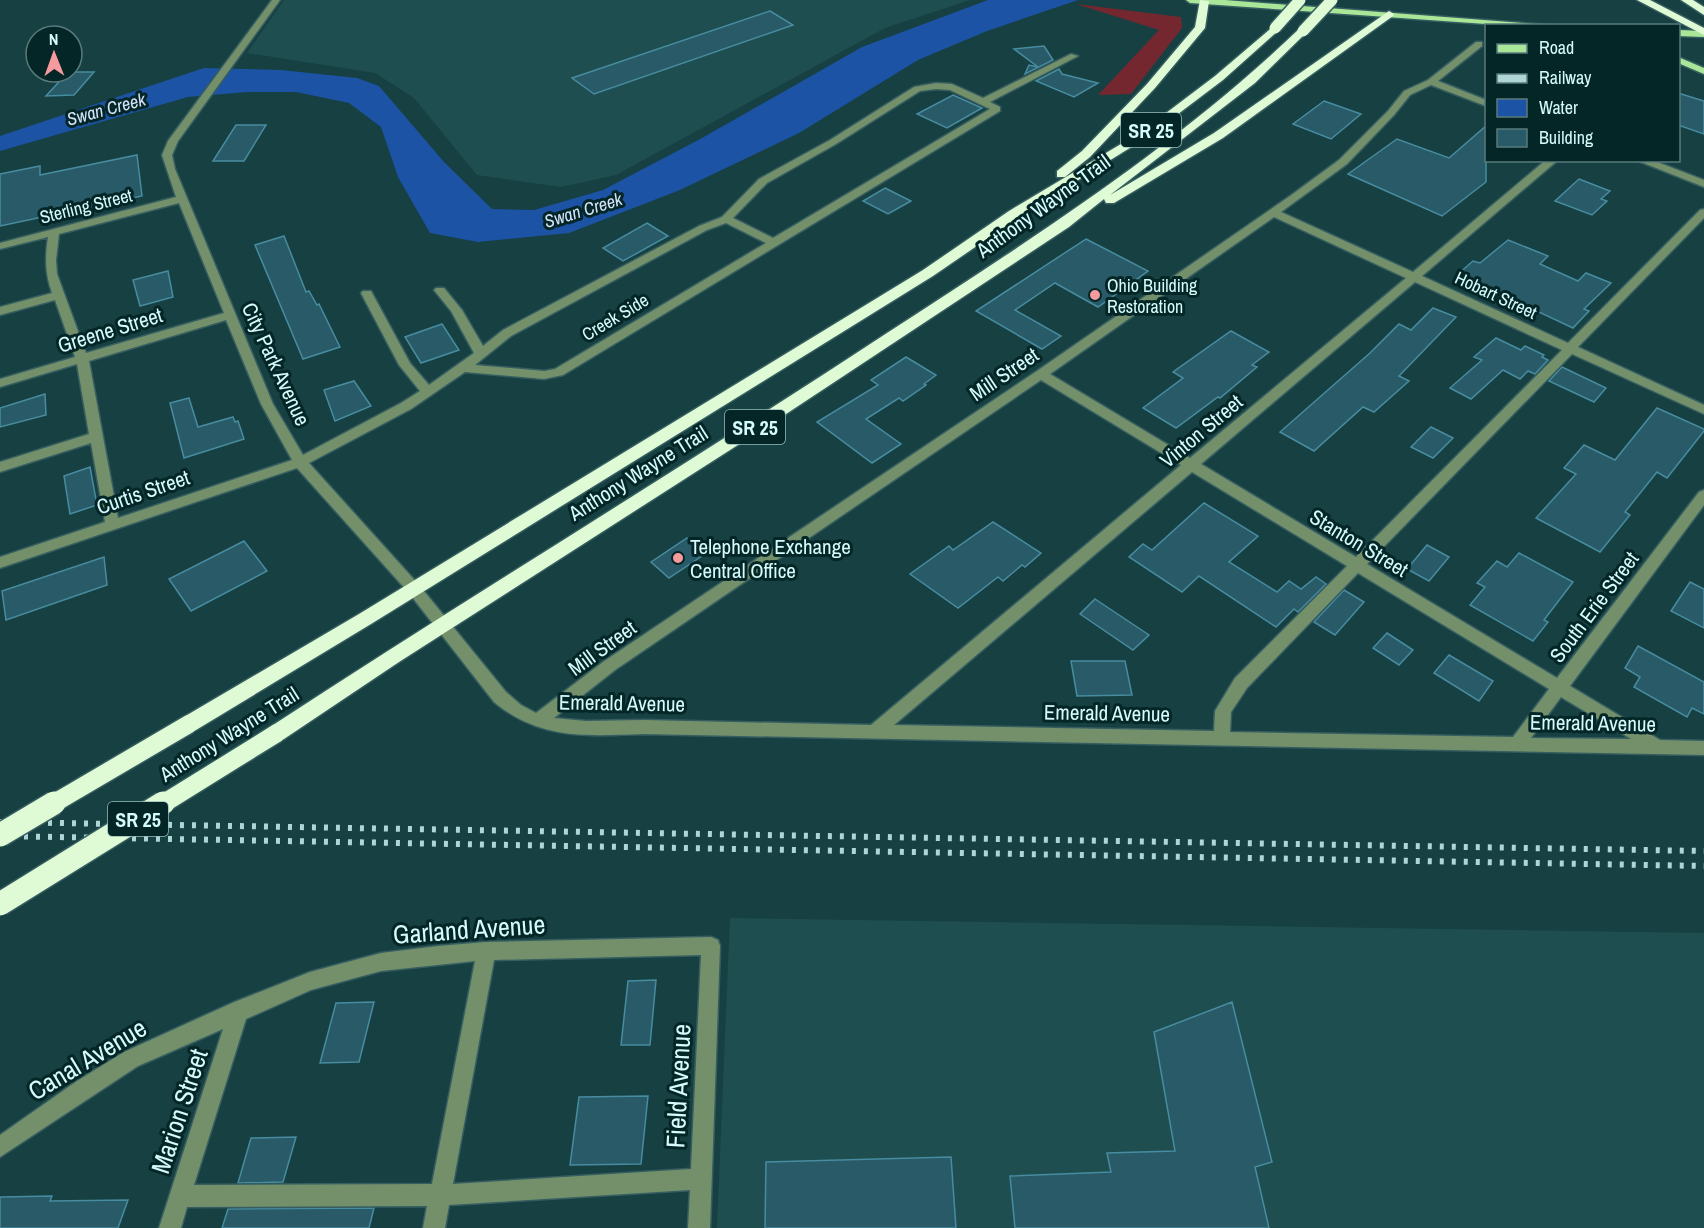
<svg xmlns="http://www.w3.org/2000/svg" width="1704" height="1228" viewBox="0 0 1704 1228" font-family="'Archivo Narrow',sans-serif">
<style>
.built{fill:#1e4e50}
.green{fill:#74272e}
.water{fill:#1c53a4}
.building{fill:#295a67;stroke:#478ca0;stroke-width:1.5}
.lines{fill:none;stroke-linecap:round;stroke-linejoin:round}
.minor-casing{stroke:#365e60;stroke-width:3}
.major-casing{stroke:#365e60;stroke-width:3}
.highway-casing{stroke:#365e60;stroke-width:3}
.minor{fill:#73906b;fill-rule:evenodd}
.major{fill:#aae698;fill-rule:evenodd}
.highway{fill:#dffbd6;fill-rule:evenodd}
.rail{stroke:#b0d5d7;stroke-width:6;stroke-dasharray:4 8;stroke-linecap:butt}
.highway-bridge-far2-casing{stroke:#365e60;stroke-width:14;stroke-linecap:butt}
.highway-bridge-far1-casing{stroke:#365e60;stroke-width:21;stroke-linecap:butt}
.highway-bridge-casing{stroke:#365e60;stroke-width:26;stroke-linecap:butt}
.highway-bridge-far2{stroke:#dffbd6;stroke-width:11}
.highway-bridge-far1{stroke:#dffbd6;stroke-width:18}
.highway-bridge{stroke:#dffbd6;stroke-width:23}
.poi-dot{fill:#f59b9d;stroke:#042627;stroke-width:2}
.labels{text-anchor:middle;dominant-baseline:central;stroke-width:6;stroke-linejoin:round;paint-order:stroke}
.far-water-label{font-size:18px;font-style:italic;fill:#d4e3f9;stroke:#042627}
.far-street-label{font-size:18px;fill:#d6fbfc;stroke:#042627}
.far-poi-label{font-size:18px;fill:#d6fbfc;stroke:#042627;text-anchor:start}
.shield{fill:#042627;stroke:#97bbbc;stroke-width:1.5}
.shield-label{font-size:20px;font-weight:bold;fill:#d6fbfc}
.street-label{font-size:21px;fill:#d6fbfc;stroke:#042627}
.poi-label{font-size:21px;fill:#d6fbfc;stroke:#042627;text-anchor:start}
.near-street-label{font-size:26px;fill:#d6fbfc;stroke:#042627}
</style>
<rect width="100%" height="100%" fill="#174042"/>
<g class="built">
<path d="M 284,0 L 970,0 L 885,28 L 616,175 L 561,187 L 477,175 L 414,98 L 375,73 L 247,53 Z"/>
<path d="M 730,918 L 1704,933 L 1704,1228 L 717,1228 Z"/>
</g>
<path class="green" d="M 1076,4 L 1181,17 L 1182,28 L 1131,94 L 1098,95 L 1159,30 Z"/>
<path class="water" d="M 988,0 L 1078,0 L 987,31 L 918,60 L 799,133 L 680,190 L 569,233 L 478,242 L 430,233 L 398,177 L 381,127 L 349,103 L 296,92 L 247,92 L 188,97 L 0,151 L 0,136 L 204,68 L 281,70 L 357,78 L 379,86 L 444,162 L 492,209 L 534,210 L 603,190 L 702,138 L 862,47 Z"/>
<g class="building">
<path d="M 770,11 L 793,25 L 594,94 L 572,78 Z"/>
<path d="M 1044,46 L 1053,60 L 1025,74 L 1029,65 L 1038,67 L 1014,49 Z"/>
<path d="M 1059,69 L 1062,74 L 1098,83 L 1074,97 L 1036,81 Z"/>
<path d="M 68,72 L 94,72 L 74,95 L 46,96 Z"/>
<path d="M 1678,93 L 1704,101 L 1704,134 L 1678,125 Z"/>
<path d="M 953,95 L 982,108 L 947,128 L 917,114 Z"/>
<path d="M 1324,101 L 1361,114 L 1331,139 L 1293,124 Z"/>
<path d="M 236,125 L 266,125 L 244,161 L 213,161 Z"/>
<path d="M 1486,126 L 1486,182 L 1442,216 L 1348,174 L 1397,139 L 1449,158 Z"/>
<path d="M 137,155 L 142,196 L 0,226 L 0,174 L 40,166 L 40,175 Z"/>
<path d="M 1579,179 L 1610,191 L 1601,199 L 1607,201 L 1592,215 L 1555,201 Z"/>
<path d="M 885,188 L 911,201 L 888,214 L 863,201 Z"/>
<path d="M 647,223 L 668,236 L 623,261 L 603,248 Z"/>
<path d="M 284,236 L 306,292 L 309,291 L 317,305 L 319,304 L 340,347 L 303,359 L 255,245 Z"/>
<path d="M 1086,239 L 1148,271 L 1098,307 L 1055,283 L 1015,310 L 1061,336 L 1042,349 L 976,311 Z"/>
<path d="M 1508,240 L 1548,256 L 1540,264 L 1578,281 L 1586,273 L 1611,283 L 1584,309 L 1589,311 L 1573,328 L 1458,274 L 1473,261 L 1480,263 Z"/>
<path d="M 168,271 L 173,297 L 140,306 L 133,280 Z"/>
<path d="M 1433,308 L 1456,317 L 1399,376 L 1409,381 L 1374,412 L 1363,407 L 1314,451 L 1280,432 L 1370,353 L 1399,324 L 1411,330 Z"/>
<path d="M 442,324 L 459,350 L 421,363 L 405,337 Z"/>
<path d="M 1231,331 L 1269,352 L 1252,365 L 1257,367 L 1220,398 L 1218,397 L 1176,428 L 1143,408 L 1183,378 L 1173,372 Z"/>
<path d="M 1496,338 L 1521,350 L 1525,346 L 1544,355 L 1542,357 L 1548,360 L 1535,374 L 1528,371 L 1520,379 L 1503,370 L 1471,399 L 1450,388 L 1482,360 L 1474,357 Z"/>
<path d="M 906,357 L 936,375 L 924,384 L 926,385 L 903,401 L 899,398 L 866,419 L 901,444 L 872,463 L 817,422 L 878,385 L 871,380 Z"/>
<path d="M 1562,367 L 1606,388 L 1594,402 L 1549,381 Z"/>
<path d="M 354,381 L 371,406 L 335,421 L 324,390 Z"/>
<path d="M 45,394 L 46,415 L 0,427 L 0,408 Z"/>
<path d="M 189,398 L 198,427 L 233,417 L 235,422 L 238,421 L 244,439 L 184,458 L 170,403 Z"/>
<path d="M 1657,408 L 1704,429 L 1704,431 L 1667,478 L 1657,472 L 1625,512 L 1630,515 L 1600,552 L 1536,518 L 1576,474 L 1564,468 L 1584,445 L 1615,460 Z"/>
<path d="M 1431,427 L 1453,438 L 1433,458 L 1411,447 Z"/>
<path d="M 90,467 L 97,505 L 70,514 L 64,476 Z"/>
<path d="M 1204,503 L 1258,536 L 1229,562 L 1277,592 L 1289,581 L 1301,589 L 1316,577 L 1326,584 L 1298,612 L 1294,609 L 1276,627 L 1199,576 L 1182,592 L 1129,557 L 1143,544 L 1152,550 Z"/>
<path d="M 993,522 L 1041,553 L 1025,567 L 1022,565 L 1003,581 L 998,577 L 958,608 L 910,574 L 949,546 L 953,550 Z"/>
<path d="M 687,538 L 705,554 L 669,578 L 651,562 Z"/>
<path d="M 244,541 L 267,571 L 191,611 L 169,579 Z"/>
<path d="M 1427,545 L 1449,557 L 1429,581 L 1407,569 Z"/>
<path d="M 1519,553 L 1573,582 L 1544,620 L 1548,622 L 1533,641 L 1470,605 L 1485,587 L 1477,583 L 1497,561 L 1507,567 Z"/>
<path d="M 104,557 L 107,585 L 6,620 L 2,591 Z"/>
<path d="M 1690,582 L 1704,589 L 1704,628 L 1671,611 Z"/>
<path d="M 1344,590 L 1364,602 L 1335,635 L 1314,622 Z"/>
<path d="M 1095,599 L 1149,635 L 1133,650 L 1080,614 Z"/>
<path d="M 1387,633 L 1413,650 L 1399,665 L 1373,648 Z"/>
<path d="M 1638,646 L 1704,682 L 1704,714 L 1692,708 L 1687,717 L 1634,687 L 1640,677 L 1625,668 Z"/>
<path d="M 1449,655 L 1493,681 L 1479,701 L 1434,673 Z"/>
<path d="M 1071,661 L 1125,661 L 1132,695 L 1077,696 Z"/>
<path d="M 656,980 L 650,1045 L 621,1045 L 628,981 Z"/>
<path d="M 374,1002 L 359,1062 L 320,1063 L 336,1003 Z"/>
<path d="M 1232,1002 L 1272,1162 L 1255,1167 L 1269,1228 L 1015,1228 L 1010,1176 L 1111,1172 L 1107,1153 L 1175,1151 L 1154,1032 Z"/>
<path d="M 648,1096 L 641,1164 L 570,1165 L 579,1097 Z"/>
<path d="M 296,1137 L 283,1182 L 238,1183 L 251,1138 Z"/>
<path d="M 951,1157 L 956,1228 L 765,1228 L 766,1162 Z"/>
<path d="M 52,1196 L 50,1201 L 128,1200 L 118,1228 L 0,1228 L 0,1197 Z"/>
<path d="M 374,1208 L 369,1228 L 222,1228 L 228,1209 Z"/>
</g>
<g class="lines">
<defs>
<g id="minor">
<path d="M 272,0 L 280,0 L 178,141 L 172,155 L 175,169 L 273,404 L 303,455 L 401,403 L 420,391 L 399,365 L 361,293 L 363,291 L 371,291 L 410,363 L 429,385 L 474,353 L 451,311 L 434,290 L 436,288 L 444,288 L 462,310 L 483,346 L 503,330 L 699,226 L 722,217 L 759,179 L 830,140 L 914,87 L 936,83 L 952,84 L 983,98 L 1071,54 L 1078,56 L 990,102 L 1000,107 L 1000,111 L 563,375 L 544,379 L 465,372 L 411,409 L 309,463 L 419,585 L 506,692 L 521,705 L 536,713 L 603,662 L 1037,371 L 1290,196 L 1339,160 L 1388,111 L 1404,91 L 1428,80 L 1476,42 L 1482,42 L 1482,46 L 1438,81 L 1486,100 L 1486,106 L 1431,85 L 1410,95 L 1394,115 L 1347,164 L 1281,212 L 1413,272 L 1546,160 L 1558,160 L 1422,276 L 1568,343 L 1700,210 L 1704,209 L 1704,218 L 1578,347 L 1704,405 L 1704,414 L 1572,354 L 1367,564 L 1557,678 L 1699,492 L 1704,490 L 1704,505 L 1570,686 L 1660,740 L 1704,741 L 1704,755 L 643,734 C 586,736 540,740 494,702 L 409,593 L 297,468 L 0,568 L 0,557 L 105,522 L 91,443 L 0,472 L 0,462 L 89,434 L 77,364 L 0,387 L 0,379 L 75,357 L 55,300 L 0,315 L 0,307 L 52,293 C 45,273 45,258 48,237 L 0,249 L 0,243 L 176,197 L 162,155 L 168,141 ZM 936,89 L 950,90 L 990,109 L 773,238 L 733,218 L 767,183 L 836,144 L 920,91 ZM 179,203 L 224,313 L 86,353 L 57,274 L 56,260 L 59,234 ZM 1274,217 L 1406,278 L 1190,458 L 1050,374 ZM 726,223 L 766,243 L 555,369 L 544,371 L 475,365 L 511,336 L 707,230 ZM 1415,282 L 1562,350 L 1356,557 L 1201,464 ZM 226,320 L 261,404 L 292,460 L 118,518 L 89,361 ZM 1041,380 L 1181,465 L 871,725 L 643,720 L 586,721 L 554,718 L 615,670 ZM 1192,472 L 1347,566 L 1235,678 L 1215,711 L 1214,731 L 894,725 ZM 1358,573 L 1549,689 L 1513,737 L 1230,732 L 1231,712 L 1247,688 ZM 1561,697 L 1631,739 L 1531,738 Z"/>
<path d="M 1636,160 L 1652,160 L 1704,180 L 1704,187 Z"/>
<path d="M 711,937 L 718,940 L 720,946 L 710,1228 L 688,1228 L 690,1190 L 449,1205 L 445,1228 L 423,1228 L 427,1206 L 187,1207 L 181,1228 L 159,1228 L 223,1029 L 138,1066 L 0,1157 L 0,1135 L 77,1081 L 124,1052 L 232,1003 L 310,972 L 381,953 L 438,946 L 486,942 ZM 701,955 L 691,1169 L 453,1184 L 494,960 ZM 475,961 L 432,1184 L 194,1185 L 246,1019 L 311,990 L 381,971 Z"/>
</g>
<g id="major">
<path d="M 1186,0 L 1225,0 L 1561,26 L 1514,26 L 1190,3 Z"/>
<path d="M 1678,30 L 1704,31 L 1704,37 L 1678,36 Z"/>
<path d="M 1678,57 L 1704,68 L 1704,74 L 1678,63 Z"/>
</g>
<g id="highway">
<path d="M 1200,0 L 1209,1 L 1205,28 L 1155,88 L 1090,157 L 1065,177 L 1057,177 L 1057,171 L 1082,151 L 1147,84 L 1195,27 Z"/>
<path d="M 1637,0 L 1650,0 L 1704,28 L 1704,35 Z"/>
<path d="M 1681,0 L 1693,0 L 1704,7 L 1704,15 Z"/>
<path d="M 1389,11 L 1394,14 L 1393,16 L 1223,138 L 1114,203 L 1106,203 L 1104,199 L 1069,227 L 780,418 L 399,662 L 284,739 L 277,741 L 270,739 L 267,733 L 270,727 C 474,594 683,467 887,333 C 1030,240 1176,147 1299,29 L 1308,31 L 1255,83 L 1110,195 L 1214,133 Z"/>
<path d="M 1275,25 L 1279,26 L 1279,30 L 1223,80 L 1149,136 L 1019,217 L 933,276 L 371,624 L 196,730 L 189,732 L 182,730 L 179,724 L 182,718 L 359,614 L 923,270 L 1009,211 L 1141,132 L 1215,76 Z"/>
</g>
</defs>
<use href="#minor" class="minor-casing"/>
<use href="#major" class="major-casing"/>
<use href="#highway" class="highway-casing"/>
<use href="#minor" class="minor"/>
<use href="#major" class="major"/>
<use href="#highway" class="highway"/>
<g class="rail">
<path d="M 0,822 L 1704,851"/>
<path d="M 0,836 L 1704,866"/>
</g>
<defs>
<g id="highway-bridge-far2">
<path d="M 1275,28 L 1300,0"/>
<path d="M 1303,31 L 1332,0"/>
</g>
<g id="highway-bridge-far1">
<path d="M 51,805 L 189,724"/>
<path d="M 161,805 L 277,733"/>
</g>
<g id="highway-bridge">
<path d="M 0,835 L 54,803"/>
<path d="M 0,904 L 163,803"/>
</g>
</defs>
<use href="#highway-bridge-far2" class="highway-bridge-far2-casing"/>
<use href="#highway-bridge-far1" class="highway-bridge-far1-casing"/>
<use href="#highway-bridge" class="highway-bridge-casing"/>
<use href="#highway-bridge-far2" class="highway-bridge-far2"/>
<use href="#highway-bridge-far1" class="highway-bridge-far1"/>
<use href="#highway-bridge" class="highway-bridge"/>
</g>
<g class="poi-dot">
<circle cx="1095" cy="295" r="6"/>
<circle cx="678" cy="558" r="6"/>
</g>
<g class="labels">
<g class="far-water-label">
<text transform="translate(106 109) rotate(-15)">Swan Creek</text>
<text transform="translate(583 210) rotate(-17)">Swan Creek</text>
</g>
<g class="far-street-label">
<text transform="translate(86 206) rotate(-14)">Sterling Street</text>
<text transform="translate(1496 295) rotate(25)">Hobart Street</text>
<text transform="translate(615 317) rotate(-31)">Creek Side</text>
</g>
<g class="far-poi-label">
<text x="1107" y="285">Ohio Building<tspan x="1107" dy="21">Restoration</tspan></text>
</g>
<g class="shield">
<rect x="1121" y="113" width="60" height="34" rx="4.5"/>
<rect x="725" y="410" width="60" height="34" rx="4.5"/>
<rect x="108" y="802" width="60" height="34" rx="4.5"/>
</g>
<g class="shield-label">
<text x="1151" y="130">SR 25</text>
<text x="755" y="427">SR 25</text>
<text x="138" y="819">SR 25</text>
</g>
<g class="street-label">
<text transform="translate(1043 206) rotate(-36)">Anthony Wayne Trail</text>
<text transform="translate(110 330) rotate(-17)">Greene Street</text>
<text transform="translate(276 364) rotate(65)">City Park Avenue</text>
<text transform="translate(1004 374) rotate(-34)">Mill Street</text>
<text transform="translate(1201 431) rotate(-40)">Vinton Street</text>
<text transform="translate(638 473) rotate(-32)">Anthony Wayne Trail</text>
<text transform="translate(143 492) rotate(-19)">Curtis Street</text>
<text transform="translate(1359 543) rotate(31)">Stanton Street</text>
<text transform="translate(1594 607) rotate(-53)">South Erie Street</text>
<text transform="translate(602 648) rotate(-36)">Mill Street</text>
<text transform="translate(622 703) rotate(1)">Emerald Avenue</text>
<text transform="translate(1107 713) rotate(1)">Emerald Avenue</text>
<text transform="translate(1593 723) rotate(1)">Emerald Avenue</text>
<text transform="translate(229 734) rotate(-32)">Anthony Wayne Trail</text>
</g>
<g class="poi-label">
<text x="690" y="546">Telephone Exchange<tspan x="690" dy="24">Central Office</tspan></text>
</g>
<g class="near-street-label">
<text transform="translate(469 929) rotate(-4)">Garland Avenue</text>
<text transform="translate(87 1059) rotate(-31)">Canal Avenue</text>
<text transform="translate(678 1086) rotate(-87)">Field Avenue</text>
<text transform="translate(179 1111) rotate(-72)">Marion Street</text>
</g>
</g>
<rect x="1485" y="24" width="195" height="138" fill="#042627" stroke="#587b7c" stroke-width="1.5"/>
<rect x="1497" y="44" width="30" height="9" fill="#aae698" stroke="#587b7c" stroke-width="1.5"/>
<text x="1539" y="54" font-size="18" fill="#d6fbfc">Road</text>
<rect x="1497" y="74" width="30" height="9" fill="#b0d5d7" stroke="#587b7c" stroke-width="1.5"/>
<text x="1539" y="84" font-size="18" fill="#d6fbfc">Railway</text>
<rect x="1497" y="99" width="30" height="18" fill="#1c53a4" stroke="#587b7c" stroke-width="1.5"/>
<text x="1539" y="114" font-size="18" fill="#d6fbfc">Water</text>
<rect x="1497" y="129" width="30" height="18" fill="#295a67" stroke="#587b7c" stroke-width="1.5"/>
<text x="1539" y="144" font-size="18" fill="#d6fbfc">Building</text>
<g transform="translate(54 54) rotate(359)"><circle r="28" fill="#042627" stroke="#587b7c" stroke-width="1.5"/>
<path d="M0-4.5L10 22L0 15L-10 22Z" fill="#f59b9d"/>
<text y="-9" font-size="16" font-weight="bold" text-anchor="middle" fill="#d6fbfc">N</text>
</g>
</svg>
